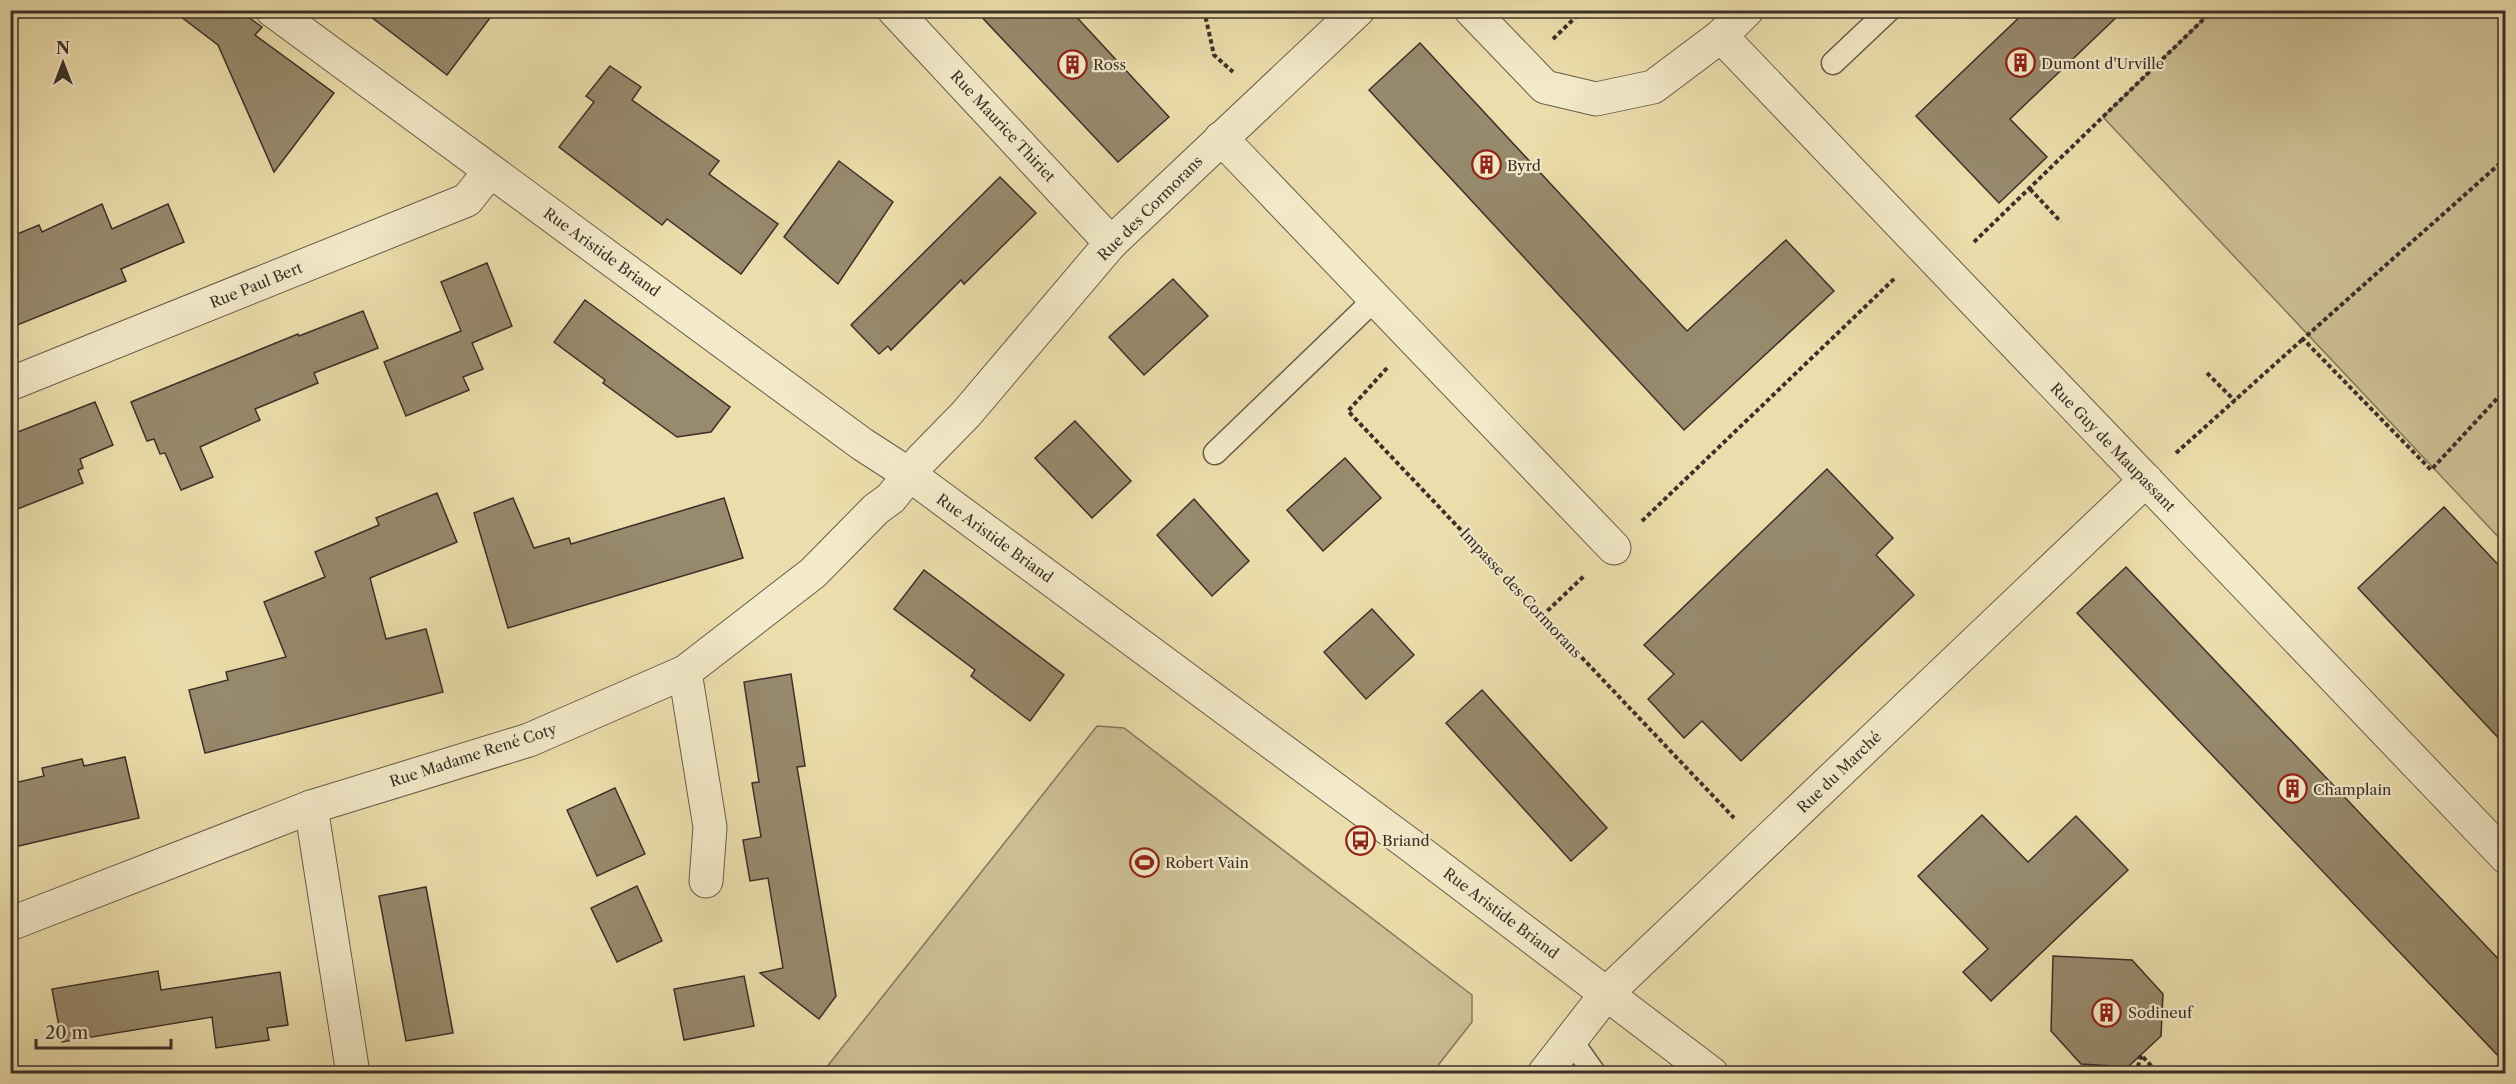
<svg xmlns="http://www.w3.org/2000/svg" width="2516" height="1084" viewBox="0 0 2516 1084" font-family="'Libre Caslon Text',serif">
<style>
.green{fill:#cec096;stroke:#847860;stroke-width:1.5}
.building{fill:#978a6d;stroke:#3b3029;stroke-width:1.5}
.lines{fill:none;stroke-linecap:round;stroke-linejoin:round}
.lane-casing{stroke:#675c4a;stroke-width:25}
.street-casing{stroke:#675c4a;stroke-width:35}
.path{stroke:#3b3029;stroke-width:4;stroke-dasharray:4.5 3;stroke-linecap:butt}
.lane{stroke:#f3eac9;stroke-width:22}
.street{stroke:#f3eac9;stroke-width:33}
.labels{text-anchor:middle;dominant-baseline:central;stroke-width:4.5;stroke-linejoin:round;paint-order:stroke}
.poi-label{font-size:15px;fill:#3b3029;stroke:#f3eac9;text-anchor:start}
.street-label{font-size:15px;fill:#3b3029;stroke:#f3eac9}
</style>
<rect width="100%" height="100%" fill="#ecdeac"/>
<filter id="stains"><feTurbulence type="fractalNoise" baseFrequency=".00333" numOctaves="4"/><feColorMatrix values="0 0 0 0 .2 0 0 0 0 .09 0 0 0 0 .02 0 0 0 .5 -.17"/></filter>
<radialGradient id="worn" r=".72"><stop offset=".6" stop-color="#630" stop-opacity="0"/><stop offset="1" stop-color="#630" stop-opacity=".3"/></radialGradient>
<g class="green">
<path d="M 2212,11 L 2505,11 L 2505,544 L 2103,117 Z"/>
<path d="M 1097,726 L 1124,728 L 1472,995 L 1472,1022 L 1432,1073 L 822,1073 Z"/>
</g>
<g class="building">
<path d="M 172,10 L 239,10 L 262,27 L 255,35 L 334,93 L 274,172 L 218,45 Z"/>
<path d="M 362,10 L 496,10 L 447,75 Z"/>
<path d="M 975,10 L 1070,10 L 1169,117 L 1118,162 Z"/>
<path d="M 2027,10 L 2124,10 L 2010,119 L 2047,157 L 1999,203 L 1916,116 Z"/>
<path d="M 1420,43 L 1687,331 L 1786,240 L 1834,291 L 1684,430 L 1369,90 Z"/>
<path d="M 610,66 L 641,87 L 632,100 L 719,161 L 709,174 L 778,224 L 741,274 L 667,219 L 662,225 L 559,147 L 594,102 L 586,96 Z"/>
<path d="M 839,161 L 893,202 L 838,284 L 784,237 Z"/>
<path d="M 1000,177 L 1036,213 L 964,284 L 961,280 L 891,350 L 888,346 L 879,354 L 851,325 Z"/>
<path d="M 102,204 L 112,229 L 168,204 L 184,242 L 121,269 L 126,281 L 10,328 L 10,237 L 39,225 L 42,232 Z"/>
<path d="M 487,263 L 512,326 L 472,343 L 483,369 L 463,377 L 469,390 L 406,416 L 384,362 L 461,331 L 441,282 Z"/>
<path d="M 1173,279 L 1208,316 L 1144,375 L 1109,337 Z"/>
<path d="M 585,300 L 730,407 L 711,432 L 677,437 L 603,383 L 605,380 L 554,342 Z"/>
<path d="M 363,311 L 378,348 L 314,373 L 318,383 L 255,409 L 260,420 L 200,447 L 213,477 L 181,490 L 165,453 L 160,454 L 154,439 L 147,441 L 131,402 L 298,334 L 299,336 Z"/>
<path d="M 95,402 L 113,445 L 80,459 L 83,468 L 78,470 L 83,483 L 10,512 L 10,435 Z"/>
<path d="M 1075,421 L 1131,481 L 1092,518 L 1035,458 Z"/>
<path d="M 1345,458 L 1381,498 L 1323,551 L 1287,510 Z"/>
<path d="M 1827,469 L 1893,538 L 1876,555 L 1914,595 L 1741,761 L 1702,721 L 1684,738 L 1648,699 L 1674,674 L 1644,645 Z"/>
<path d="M 437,493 L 457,542 L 370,578 L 386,639 L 426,629 L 443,692 L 205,753 L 189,690 L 228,680 L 226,672 L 286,657 L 264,602 L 325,577 L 315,552 L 379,525 L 376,518 Z"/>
<path d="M 513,498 L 534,548 L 569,538 L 571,544 L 724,498 L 743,558 L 508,628 L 474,513 Z"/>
<path d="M 1194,499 L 1249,561 L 1212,596 L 1157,535 Z"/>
<path d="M 2444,507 L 2505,572 L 2505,745 L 2358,588 Z"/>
<path d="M 2126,567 L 2505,966 L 2505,1063 L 2077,613 Z"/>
<path d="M 924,570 L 1064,675 L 1030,721 L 971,676 L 975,670 L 894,609 Z"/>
<path d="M 1372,609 L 1414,655 L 1366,699 L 1324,652 Z"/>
<path d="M 791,674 L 805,766 L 797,767 L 836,996 L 819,1019 L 760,973 L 783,968 L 768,878 L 750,881 L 743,840 L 761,837 L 752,783 L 759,782 L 744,682 Z"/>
<path d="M 1482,690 L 1607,828 L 1571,861 L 1446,723 Z"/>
<path d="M 125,757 L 139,818 L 10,848 L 10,784 L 44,776 L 42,768 L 82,759 L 84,766 Z"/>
<path d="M 615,788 L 645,854 L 597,876 L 567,810 Z"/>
<path d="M 1982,815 L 2028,862 L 2076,816 L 2128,870 L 1991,1001 L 1963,972 L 1988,949 L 1918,876 Z"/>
<path d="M 637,886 L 662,941 L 617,962 L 591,908 Z"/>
<path d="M 426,887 L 453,1033 L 406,1041 L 379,896 Z"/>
<path d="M 2053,956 L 2132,960 L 2163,994 L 2161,1036 L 2128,1067 L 2081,1064 L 2051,1031 Z"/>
<path d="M 158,971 L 161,990 L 280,972 L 288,1025 L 267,1028 L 269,1040 L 216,1048 L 212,1017 L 62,1042 L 52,989 Z"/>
<path d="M 744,976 L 754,1026 L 684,1040 L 674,989 Z"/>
</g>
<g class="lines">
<defs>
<g id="lane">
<path d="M 1833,63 L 1889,10"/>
<path d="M 1215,453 L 1375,299"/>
<path d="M 1571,1040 L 1595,1074"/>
</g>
<g id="street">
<path d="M 272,10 L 862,444 L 910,475 L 1409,844 L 1712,1074"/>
<path d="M 894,10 L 1111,243"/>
<path d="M 1471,10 L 1545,87 L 1596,99 L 1653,87 L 1721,36 L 1747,10"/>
<path d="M 1721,36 L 2506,857"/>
<path d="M 1221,138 L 1614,548"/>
<path d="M 10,384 L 467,200 L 490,171"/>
<path d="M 685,672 L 710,827 L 706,881"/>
<path d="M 311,807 L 353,1074"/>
<path d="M 10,924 L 311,807 L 529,740 L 685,672 L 813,573 L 876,509 L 891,498 L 921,460 L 966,414 L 1111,243 L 1358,10"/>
<path d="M 1544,1074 L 1607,993 L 2146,480"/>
</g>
</defs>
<use href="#lane" class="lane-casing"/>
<use href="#street" class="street-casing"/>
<g class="path">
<path d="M 1204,10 L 1214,55 L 1233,72"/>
<path d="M 1553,39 L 1583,10"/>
<path d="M 2506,158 L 2303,339 L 2431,470 L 2506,389"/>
<path d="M 2030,189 L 2061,222"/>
<path d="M 1974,242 L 2213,10"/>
<path d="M 1387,368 L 1348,411 L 1734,818"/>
<path d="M 2207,373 L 2235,401"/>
<path d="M 2176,453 L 2303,339"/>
<path d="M 1642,521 L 1896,277"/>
<path d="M 1542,616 L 1584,576"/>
<path d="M 2136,1074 L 2141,1055 L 2159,1074"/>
<path d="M 2489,1074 L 2506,1060"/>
</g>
<use href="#lane" class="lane"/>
<use href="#street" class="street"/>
</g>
<defs>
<symbol id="building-ring" viewBox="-11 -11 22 22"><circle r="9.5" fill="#f3eac9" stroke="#8f2418" stroke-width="1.5"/><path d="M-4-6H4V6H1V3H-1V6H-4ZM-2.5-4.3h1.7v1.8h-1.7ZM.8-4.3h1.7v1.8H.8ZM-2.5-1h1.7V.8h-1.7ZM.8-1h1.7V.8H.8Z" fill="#8f2418"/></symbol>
<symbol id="bus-ring" viewBox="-11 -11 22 22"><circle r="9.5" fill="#f3eac9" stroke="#8f2418" stroke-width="1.5"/><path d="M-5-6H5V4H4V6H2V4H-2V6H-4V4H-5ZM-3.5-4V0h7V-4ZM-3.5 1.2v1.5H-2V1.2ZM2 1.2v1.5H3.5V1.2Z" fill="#8f2418"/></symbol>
<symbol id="stadium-ring" viewBox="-11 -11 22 22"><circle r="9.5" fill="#f3eac9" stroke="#8f2418" stroke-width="1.5"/><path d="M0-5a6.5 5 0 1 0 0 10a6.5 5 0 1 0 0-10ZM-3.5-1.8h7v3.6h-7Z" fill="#8f2418"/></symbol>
</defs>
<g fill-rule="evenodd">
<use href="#building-ring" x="2004" y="46" width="33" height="33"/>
<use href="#building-ring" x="1056" y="48" width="33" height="33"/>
<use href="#building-ring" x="1470" y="148" width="33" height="33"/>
<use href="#building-ring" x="2276" y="772" width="33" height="33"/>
<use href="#bus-ring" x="1344" y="824" width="33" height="33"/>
<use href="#stadium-ring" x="1128" y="846" width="33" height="33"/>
<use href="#building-ring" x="2090" y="996" width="33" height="33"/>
</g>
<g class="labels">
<g class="poi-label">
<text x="2041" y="63">Dumont d'Urville</text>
<text x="1093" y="64">Ross</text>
<text x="1507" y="165">Byrd</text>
<text x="2313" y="789">Champlain</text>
<text x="1382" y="840">Briand</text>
<text x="1165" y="862">Robert Vain</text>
<text x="2128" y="1012">Sodineuf</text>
</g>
<g class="street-label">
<text transform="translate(1003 126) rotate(47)">Rue Maurice Thiriet</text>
<text transform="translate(1150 208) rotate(-45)">Rue des Cormorans</text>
<text transform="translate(602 252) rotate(36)">Rue Aristide Briand</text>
<text transform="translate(256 285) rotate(-22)">Rue Paul Bert</text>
<text transform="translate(2113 447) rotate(46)">Rue Guy de Maupassant</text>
<text transform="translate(995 538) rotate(36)">Rue Aristide Briand</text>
<text transform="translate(1521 593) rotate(47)">Impasse des Cormorans</text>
<text transform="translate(473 755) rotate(-18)">Rue Madame René Coty</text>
<text transform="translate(1839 772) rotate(-44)">Rue du Marché</text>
<text transform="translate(1501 913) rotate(37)">Rue Aristide Briand</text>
</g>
</g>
<rect width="2516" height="1084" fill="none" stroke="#ecdeac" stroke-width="36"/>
<rect x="12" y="12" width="2492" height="1060" fill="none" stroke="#3b3029" stroke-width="3"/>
<rect x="18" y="18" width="2480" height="1048" fill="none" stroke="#3b3029" stroke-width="1.5"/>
<g transform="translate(63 63)" stroke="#f3eac9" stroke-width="4.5" paint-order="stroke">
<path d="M0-4.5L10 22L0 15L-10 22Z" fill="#3b3029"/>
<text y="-9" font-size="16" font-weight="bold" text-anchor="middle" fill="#3b3029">N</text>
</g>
<path d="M36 1039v9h135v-9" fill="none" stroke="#3b3029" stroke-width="3"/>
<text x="45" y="1039" font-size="18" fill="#3b3029" stroke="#f3eac9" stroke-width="4.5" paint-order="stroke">20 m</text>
<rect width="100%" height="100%" filter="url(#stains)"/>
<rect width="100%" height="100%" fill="url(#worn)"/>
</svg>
